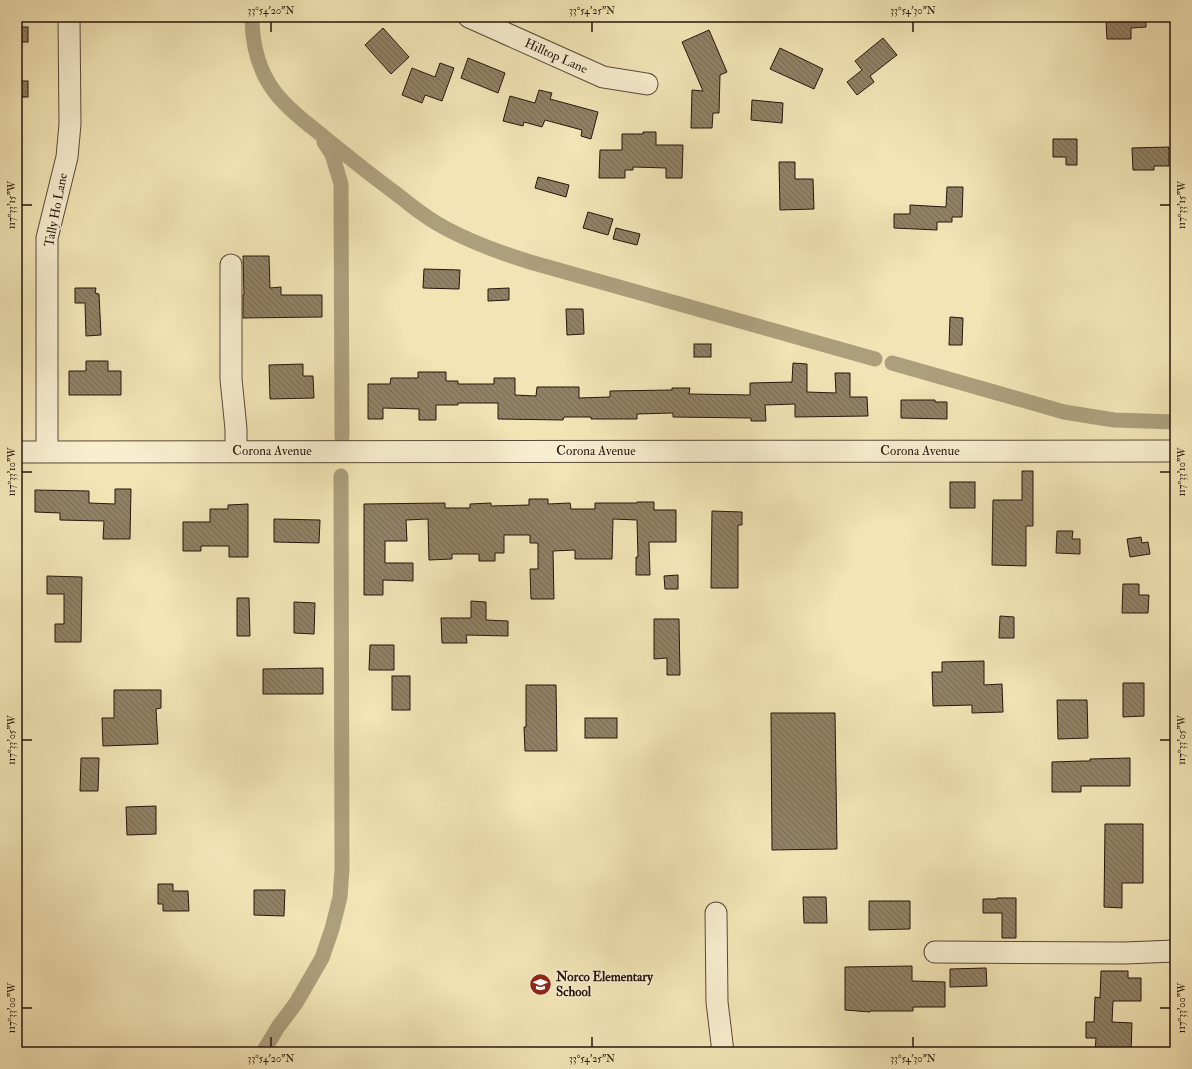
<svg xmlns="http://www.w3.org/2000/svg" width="1192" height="1069" viewBox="0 0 1192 1069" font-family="'IM FELL Double Pica',serif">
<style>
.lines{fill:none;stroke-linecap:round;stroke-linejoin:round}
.canal{stroke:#ad9e7c;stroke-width:15}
.building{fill:url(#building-back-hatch);stroke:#27150d}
.minor-casing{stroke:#5a4937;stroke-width:23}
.minor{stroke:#f7edcf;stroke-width:21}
.ticks{fill:none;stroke:#27150d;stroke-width:1.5}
.labels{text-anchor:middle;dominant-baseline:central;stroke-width:3;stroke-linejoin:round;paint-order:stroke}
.street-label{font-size:13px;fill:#27150d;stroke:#f7edcf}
.poi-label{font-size:13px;font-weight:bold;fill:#27150d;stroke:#f7edcf;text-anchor:start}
.neatline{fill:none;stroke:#27150d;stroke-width:1.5}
.ticks-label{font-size:10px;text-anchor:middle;fill:#27150d}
</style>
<defs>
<pattern id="building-back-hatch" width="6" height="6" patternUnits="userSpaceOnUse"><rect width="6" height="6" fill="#918164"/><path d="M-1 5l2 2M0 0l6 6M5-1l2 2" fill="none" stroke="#766851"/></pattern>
</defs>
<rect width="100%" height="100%" fill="#f2e4b5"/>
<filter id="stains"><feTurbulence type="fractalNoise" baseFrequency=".005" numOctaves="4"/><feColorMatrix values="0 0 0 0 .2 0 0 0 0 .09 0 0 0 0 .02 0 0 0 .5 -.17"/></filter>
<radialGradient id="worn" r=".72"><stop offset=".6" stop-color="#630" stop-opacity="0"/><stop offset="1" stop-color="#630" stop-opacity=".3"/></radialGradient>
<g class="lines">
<g class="canal">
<path d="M 252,17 C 252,43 258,69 274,91 C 289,111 311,126 330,142 C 351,159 372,176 394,192 C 408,203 422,215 438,224 C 467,241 498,252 530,262 L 875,359"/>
<path d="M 324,142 L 332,154 L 341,184 L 342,437"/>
<path d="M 892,363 L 1064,412 L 1114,420 L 1175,422"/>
<path d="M 263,1052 L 278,1027 L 296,1003 L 322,958 L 332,929 L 340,897 L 342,869 L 341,476"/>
</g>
</g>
<g class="building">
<path d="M 1112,17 L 1146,17 L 1146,27 L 1131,28 L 1131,39 L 1107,39 L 1106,21 L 1112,21 Z"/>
<rect x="17" y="27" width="11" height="15"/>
<path d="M 383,28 L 409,57 L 391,74 L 365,45 Z"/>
<path d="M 709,30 L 727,72 L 720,75 L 719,113 L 713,113 L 712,128 L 691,128 L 692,90 L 703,91 L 682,42 Z"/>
<path d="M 883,38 L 897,55 L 870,76 L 874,82 L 857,95 L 847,82 L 862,70 L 855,61 Z"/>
<path d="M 780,48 L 823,69 L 814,89 L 770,69 Z"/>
<path d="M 468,58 L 505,73 L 498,93 L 461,78 Z"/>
<path d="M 440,63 L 454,68 L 442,101 L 425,95 L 422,103 L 402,95 L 412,68 L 435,77 Z"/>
<rect x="17" y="81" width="11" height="16"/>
<path d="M 539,90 L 552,93 L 550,99 L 598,112 L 591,139 L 581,136 L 582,130 L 545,120 L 542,127 L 524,122 L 523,126 L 503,121 L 510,96 L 535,103 Z"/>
<path d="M 752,100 L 783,103 L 782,123 L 751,120 Z"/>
<path d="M 643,132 L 656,132 L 656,145 L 683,145 L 682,178 L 666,178 L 666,168 L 633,167 L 633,170 L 625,170 L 625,178 L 599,178 L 600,150 L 622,150 L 622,134 L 643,134 Z"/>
<path d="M 1053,139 L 1077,139 L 1077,165 L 1066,165 L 1066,157 L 1053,157 Z"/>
<path d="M 1169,147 L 1169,166 L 1154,166 L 1154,170 L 1133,170 L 1132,148 Z"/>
<path d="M 779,162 L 795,162 L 795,179 L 813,179 L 814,209 L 780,210 Z"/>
<path d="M 538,177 L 569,185 L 566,197 L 535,188 Z"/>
<path d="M 947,187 L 963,187 L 962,217 L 952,217 L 952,222 L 937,222 L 937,230 L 894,228 L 894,214 L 910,214 L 910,205 L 946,207 Z"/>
<path d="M 588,212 L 613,219 L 608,235 L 583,228 Z"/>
<path d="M 616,228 L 640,234 L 637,245 L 613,239 Z"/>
<path d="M 243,256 L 269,256 L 270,288 L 281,287 L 281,295 L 322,295 L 322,317 L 243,318 L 243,295 L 244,295 Z"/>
<path d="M 424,269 L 460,270 L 459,289 L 423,288 Z"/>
<path d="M 75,288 L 96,288 L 95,293 L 99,294 L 101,335 L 86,336 L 85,303 L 75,303 Z"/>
<path d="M 509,288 L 509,300 L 488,301 L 488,289 Z"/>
<path d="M 566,309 L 583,309 L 584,334 L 567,335 Z"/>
<path d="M 950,317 L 963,318 L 962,345 L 949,345 Z"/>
<rect x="694" y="344" width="17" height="13"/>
<path d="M 86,361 L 108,361 L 108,371 L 121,371 L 121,395 L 69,395 L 69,371 L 86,371 Z"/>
<path d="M 793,363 L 807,364 L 807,392 L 836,393 L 835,373 L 850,373 L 850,397 L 867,397 L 868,416 L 795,417 L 795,404 L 765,405 L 766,421 L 751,421 L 751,418 L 673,417 L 673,413 L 637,414 L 637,419 L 591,419 L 591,417 L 564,417 L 563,420 L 498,419 L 498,403 L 458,403 L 458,405 L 436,405 L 436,420 L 419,420 L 419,409 L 383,408 L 383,419 L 368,419 L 368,384 L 390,384 L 391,378 L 418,378 L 418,372 L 446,372 L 446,381 L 458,381 L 458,384 L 494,384 L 494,378 L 515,378 L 515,395 L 536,396 L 537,387 L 579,387 L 579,398 L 610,397 L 610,391 L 672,390 L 672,388 L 690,388 L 689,394 L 750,395 L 750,383 L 792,382 Z"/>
<path d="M 303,364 L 303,376 L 313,376 L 314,398 L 270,399 L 269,365 Z"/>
<path d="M 901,400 L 935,400 L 935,402 L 947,402 L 947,419 L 901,418 Z"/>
<path d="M 1022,471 L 1033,471 L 1033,526 L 1026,526 L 1026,566 L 992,565 L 993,500 L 1022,500 Z"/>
<rect x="950" y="482" width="25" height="26"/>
<path d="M 115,489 L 131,489 L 130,539 L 103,539 L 104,521 L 60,520 L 60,513 L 35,512 L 35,490 L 89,491 L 89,503 L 115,504 Z"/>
<path d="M 529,499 L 548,499 L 548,504 L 570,503 L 571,509 L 595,509 L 595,503 L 637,503 L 637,502 L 654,502 L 654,510 L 676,510 L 676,542 L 649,542 L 650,575 L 636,575 L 636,557 L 638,557 L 637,520 L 613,519 L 612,559 L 575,559 L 575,550 L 553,551 L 554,599 L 531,599 L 530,569 L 538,569 L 538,543 L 530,543 L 530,535 L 504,535 L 504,553 L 495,553 L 495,561 L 479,561 L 479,554 L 452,554 L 452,559 L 429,560 L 428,519 L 406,520 L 407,541 L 385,541 L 385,563 L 413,563 L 413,581 L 383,580 L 383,595 L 364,595 L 364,504 L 445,503 L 445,508 L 470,508 L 470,504 L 491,503 L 491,506 L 529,505 Z"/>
<path d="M 248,504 L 248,557 L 229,557 L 229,546 L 201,546 L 201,551 L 183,551 L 183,522 L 210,522 L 210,509 L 228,509 L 228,505 Z"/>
<path d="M 712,511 L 742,512 L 742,525 L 738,525 L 738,588 L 711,588 Z"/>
<path d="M 274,519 L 320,520 L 319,543 L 274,542 Z"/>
<path d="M 1057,531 L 1073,531 L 1072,539 L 1080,539 L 1080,554 L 1056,553 Z"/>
<path d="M 1141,537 L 1142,543 L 1148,542 L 1150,554 L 1130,557 L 1127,539 Z"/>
<path d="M 678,575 L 678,589 L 665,589 L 664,576 Z"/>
<path d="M 47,576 L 82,577 L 81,642 L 55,642 L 55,624 L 64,624 L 64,594 L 47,594 Z"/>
<path d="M 1123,584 L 1139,584 L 1139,595 L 1149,595 L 1148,613 L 1122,613 Z"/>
<path d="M 237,598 L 249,598 L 250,636 L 237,636 Z"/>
<path d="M 471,601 L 486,602 L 486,620 L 508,621 L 508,636 L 466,635 L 467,643 L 442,643 L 441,618 L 471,618 Z"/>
<path d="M 294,602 L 315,603 L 314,634 L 294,633 Z"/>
<path d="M 1000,616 L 1014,617 L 1014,638 L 999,638 Z"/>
<path d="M 654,619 L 679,619 L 680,675 L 667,675 L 667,658 L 654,659 Z"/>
<path d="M 370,645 L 394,645 L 394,670 L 369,670 Z"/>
<path d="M 984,661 L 984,685 L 1002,684 L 1003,712 L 972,713 L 972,705 L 933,706 L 932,672 L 942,672 L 942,662 Z"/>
<path d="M 323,668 L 323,694 L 263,694 L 263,669 Z"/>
<rect x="392" y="676" width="18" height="34"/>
<path d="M 1123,683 L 1144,683 L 1144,716 L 1123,717 Z"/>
<path d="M 526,685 L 556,685 L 557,751 L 525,751 L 524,727 L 526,727 Z"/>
<path d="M 114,690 L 161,690 L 161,708 L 156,709 L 158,744 L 103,746 L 102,718 L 114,718 Z"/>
<path d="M 1057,700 L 1087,700 L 1088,738 L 1058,739 Z"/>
<path d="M 771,713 L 835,713 L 837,849 L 772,850 Z"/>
<rect x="585" y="718" width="32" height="20"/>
<path d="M 81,758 L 99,758 L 98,791 L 80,791 Z"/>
<path d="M 1130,758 L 1130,786 L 1081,786 L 1081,792 L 1052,792 L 1052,762 L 1083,761 L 1090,761 L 1090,759 Z"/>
<path d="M 156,806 L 156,834 L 127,835 L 126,807 Z"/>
<path d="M 1105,824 L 1143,824 L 1143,883 L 1122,883 L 1122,908 L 1104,907 Z"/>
<path d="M 158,884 L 173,884 L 173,891 L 188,891 L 189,911 L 163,911 L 163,904 L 158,904 Z"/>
<path d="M 254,890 L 285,890 L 284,916 L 254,915 Z"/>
<path d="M 803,897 L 826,897 L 827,923 L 804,923 Z"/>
<path d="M 997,898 L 1016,898 L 1016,938 L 1002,938 L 1002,913 L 983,913 L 983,899 L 997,899 Z"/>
<path d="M 869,901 L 910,901 L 910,929 L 869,930 Z"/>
<path d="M 912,966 L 912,981 L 945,982 L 945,1007 L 913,1007 L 913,1011 L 870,1011 L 870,1012 L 845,1010 L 845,967 Z"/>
<path d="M 986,968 L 987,986 L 950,987 L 950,969 Z"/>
<path d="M 1101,971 L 1128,971 L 1128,978 L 1141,978 L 1141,1001 L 1113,1001 L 1112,1022 L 1132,1023 L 1131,1052 L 1095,1052 L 1096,1038 L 1086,1038 L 1086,1022 L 1094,1022 L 1095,997 L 1100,998 Z"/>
</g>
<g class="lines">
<defs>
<g id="minor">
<path d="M 469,17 L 603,77 L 647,84"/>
<path d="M 231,265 L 231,379 L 236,429 L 236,451"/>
<path d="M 47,451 L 47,238 L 67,157 L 70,124 L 69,17"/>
<path d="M 17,452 L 1175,451"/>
<path d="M 716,913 L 717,1002 L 723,1052"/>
<path d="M 935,952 L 1125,953 L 1175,951"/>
</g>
</defs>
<use href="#minor" class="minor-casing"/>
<use href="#minor" class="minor"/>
</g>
<path class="ticks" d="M 271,22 L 271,32M 592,22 L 592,32M 913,22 L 913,32M 22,205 L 32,205M 1160,205 L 1170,205M 22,472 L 32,472M 1160,472 L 1170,472M 22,740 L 32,740M 1160,740 L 1170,740M 22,1008 L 32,1008M 1160,1008 L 1170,1008M 271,1037 L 271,1047M 592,1037 L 592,1047M 913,1037 L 913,1047"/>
<defs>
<symbol id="school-disc" viewBox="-11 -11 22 22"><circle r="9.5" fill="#8f2418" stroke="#f7edcf"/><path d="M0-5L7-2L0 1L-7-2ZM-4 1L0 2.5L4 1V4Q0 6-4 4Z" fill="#fff"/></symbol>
</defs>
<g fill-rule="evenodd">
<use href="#school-disc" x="528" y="972" width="25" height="25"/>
</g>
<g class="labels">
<g class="street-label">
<text transform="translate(556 56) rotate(24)">Hilltop Lane</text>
<text transform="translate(56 210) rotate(-79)">Tally Ho Lane</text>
<text x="272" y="451">Corona Avenue</text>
<text x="596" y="451">Corona Avenue</text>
<text x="920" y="451">Corona Avenue</text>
</g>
<g class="poi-label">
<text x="556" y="977">Norco Elementary<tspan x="556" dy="15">School</tspan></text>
</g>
</g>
<rect width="1192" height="1069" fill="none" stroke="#f2e4b5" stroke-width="44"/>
<rect x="22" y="22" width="1148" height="1025" class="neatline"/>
<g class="ticks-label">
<text x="271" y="14">33°54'20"N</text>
<text x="592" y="14">33°54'25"N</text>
<text x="913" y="14">33°54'30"N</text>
<text transform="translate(1181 205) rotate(-90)" y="4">117°33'15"W</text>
<text transform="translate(11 205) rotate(-90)" y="4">117°33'15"W</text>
<text transform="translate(1181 472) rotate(-90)" y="4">117°33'10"W</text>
<text transform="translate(11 472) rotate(-90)" y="4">117°33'10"W</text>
<text transform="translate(1181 740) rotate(-90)" y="4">117°33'05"W</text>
<text transform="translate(11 740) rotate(-90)" y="4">117°33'05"W</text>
<text transform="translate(1181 1008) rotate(-90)" y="4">117°33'00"W</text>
<text transform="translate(11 1008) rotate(-90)" y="4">117°33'00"W</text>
<text x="271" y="1062">33°54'20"N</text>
<text x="592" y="1062">33°54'25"N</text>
<text x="913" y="1062">33°54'30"N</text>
</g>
<rect width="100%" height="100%" filter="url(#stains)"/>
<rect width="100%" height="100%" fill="url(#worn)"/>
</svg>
